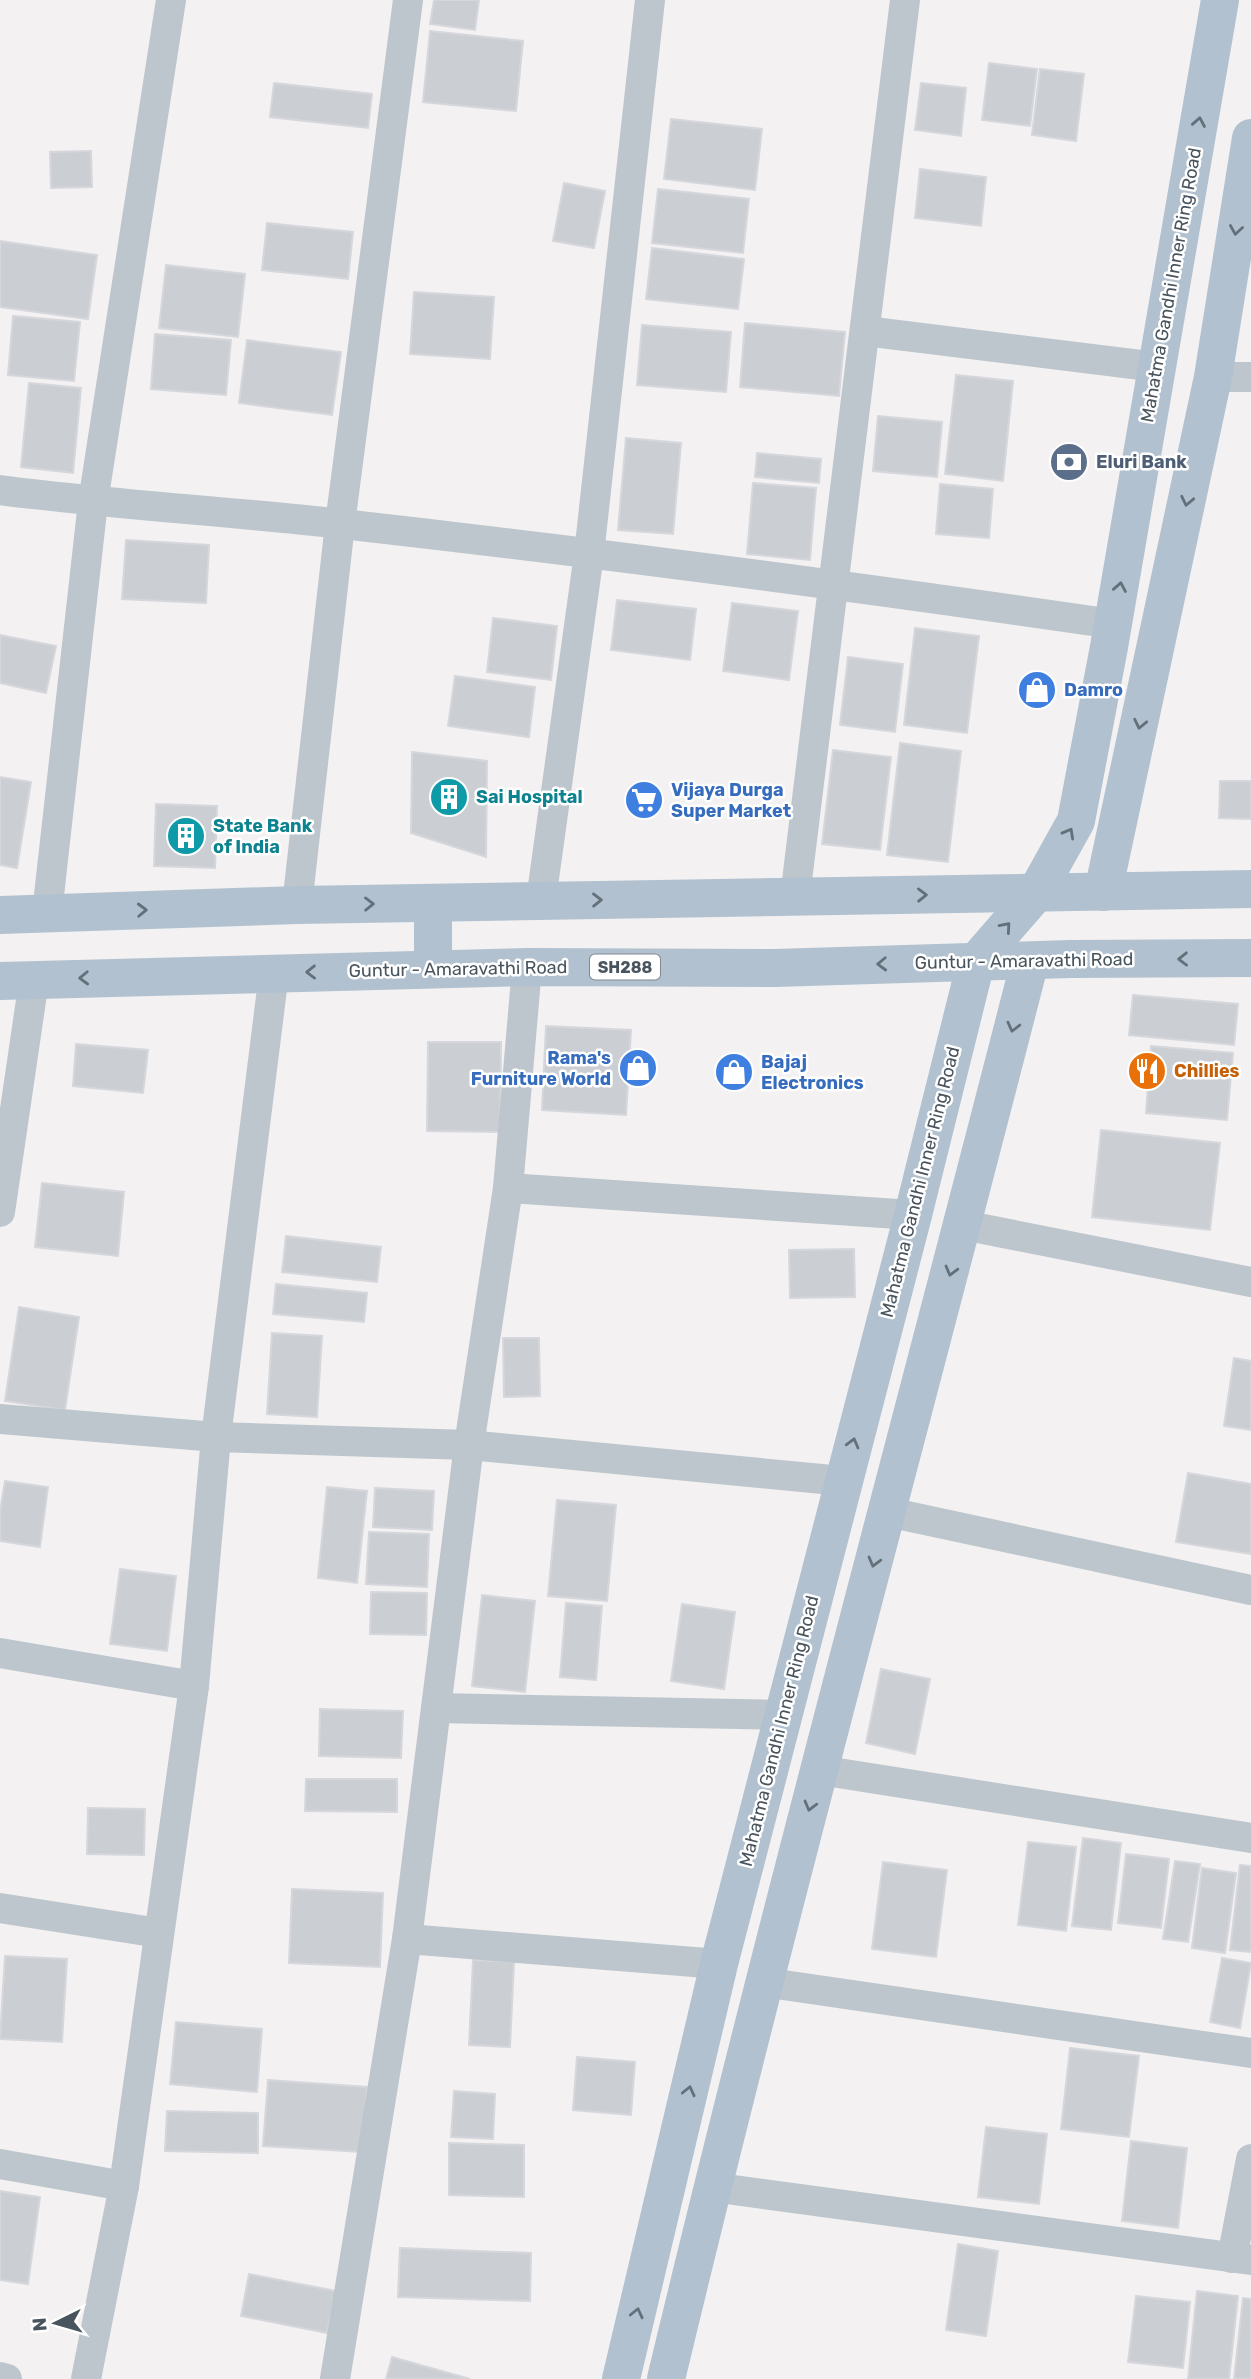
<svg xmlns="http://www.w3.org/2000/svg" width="1251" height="2379" viewBox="0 0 1251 2379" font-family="Rubik,sans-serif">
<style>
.building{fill:#cbced3;stroke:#d5d7dc;stroke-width:2}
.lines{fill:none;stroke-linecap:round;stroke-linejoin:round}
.minor{stroke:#bdc6cd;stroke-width:30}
.primary{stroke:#b1c1cf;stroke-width:38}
.oneway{stroke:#63707a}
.labels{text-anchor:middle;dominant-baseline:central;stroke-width:5;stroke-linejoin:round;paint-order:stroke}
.shield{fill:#fff;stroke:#80888e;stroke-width:2}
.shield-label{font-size:16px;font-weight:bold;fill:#49555e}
.street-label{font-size:18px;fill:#49555e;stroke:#fff}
.service-label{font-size:18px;font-weight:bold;fill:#4e5e75;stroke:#fff;text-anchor:start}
.shop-label{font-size:18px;font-weight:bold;fill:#366cbe;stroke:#fff;text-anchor:start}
.culture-label{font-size:18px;font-weight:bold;fill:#0d838f;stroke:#fff;text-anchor:start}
.food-label{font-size:18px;font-weight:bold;fill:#c56008;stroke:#fff;text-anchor:start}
</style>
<rect width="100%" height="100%" fill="#f3f1f1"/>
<g class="building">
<path d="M 434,0 L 479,0 L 475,30 L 430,24 Z"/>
<path d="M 430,31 L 523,41 L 516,111 L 423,102 Z"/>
<path d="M 989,63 L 1037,69 L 1030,126 L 982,120 Z"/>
<path d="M 1040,69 L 1084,74 L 1076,141 L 1032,135 Z"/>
<path d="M 274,83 L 372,94 L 368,128 L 270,117 Z"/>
<path d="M 921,83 L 966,88 L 961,136 L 915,130 Z"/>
<path d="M 671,119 L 762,129 L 755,190 L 664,179 Z"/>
<path d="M 91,151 L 92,187 L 51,188 L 50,152 Z"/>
<path d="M 920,169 L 986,177 L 981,226 L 915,218 Z"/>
<path d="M 564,183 L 605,191 L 594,248 L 553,241 Z"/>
<path d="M 658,189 L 749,199 L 743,253 L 652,243 Z"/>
<path d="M 267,223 L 353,232 L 348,279 L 262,270 Z"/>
<path d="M 0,241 L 97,255 L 88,319 L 0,307 Z"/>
<path d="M 652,248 L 744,259 L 738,309 L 646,299 Z"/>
<path d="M 166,265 L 245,274 L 238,337 L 159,328 Z"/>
<path d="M 414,292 L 494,297 L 490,359 L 410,354 Z"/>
<path d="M 13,316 L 80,322 L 74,381 L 8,375 Z"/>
<path d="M 745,323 L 845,332 L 839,396 L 740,387 Z"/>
<path d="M 642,325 L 731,332 L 726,392 L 637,385 Z"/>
<path d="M 155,334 L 231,340 L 226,395 L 151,389 Z"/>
<path d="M 247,340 L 341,352 L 332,415 L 239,403 Z"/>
<path d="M 956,375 L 1013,381 L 1003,481 L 945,474 Z"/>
<path d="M 29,383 L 81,388 L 73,473 L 21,467 Z"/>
<path d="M 878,416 L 942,422 L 937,477 L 873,471 Z"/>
<path d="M 626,438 L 681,443 L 673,534 L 618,530 Z"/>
<path d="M 757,453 L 821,459 L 819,483 L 755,477 Z"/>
<path d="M 753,483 L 816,488 L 810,560 L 747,554 Z"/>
<path d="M 940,484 L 993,489 L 989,538 L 936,534 Z"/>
<path d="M 126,540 L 209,545 L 206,603 L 122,599 Z"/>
<path d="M 617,600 L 696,609 L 690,660 L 611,650 Z"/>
<path d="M 732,603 L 798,611 L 789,680 L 723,671 Z"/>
<path d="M 493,618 L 557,626 L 551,680 L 487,672 Z"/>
<path d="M 915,628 L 979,636 L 967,733 L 904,725 Z"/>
<path d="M 0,635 L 56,646 L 46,693 L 0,683 Z"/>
<path d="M 848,657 L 903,664 L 895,732 L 840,725 Z"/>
<path d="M 455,676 L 535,687 L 529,737 L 448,726 Z"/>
<path d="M 900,743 L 961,751 L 948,862 L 887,855 Z"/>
<path d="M 833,750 L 891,757 L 880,850 L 822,844 Z"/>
<path d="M 412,752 L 487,761 L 486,857 L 411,833 Z"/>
<path d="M 0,777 L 31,782 L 17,868 L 0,865 Z"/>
<path d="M 1220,781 L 1251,781 L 1251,819 L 1219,818 Z"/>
<path d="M 156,804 L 217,806 L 215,868 L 154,866 Z"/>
<path d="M 1133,995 L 1238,1004 L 1234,1045 L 1129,1035 Z"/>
<path d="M 546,1026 L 631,1030 L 626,1115 L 542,1110 Z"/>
<path d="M 428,1042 L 501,1042 L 500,1132 L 427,1131 Z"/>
<path d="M 76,1044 L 148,1050 L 143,1093 L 73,1086 Z"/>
<path d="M 1151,1046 L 1233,1053 L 1227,1120 L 1146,1113 Z"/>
<path d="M 1101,1130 L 1220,1143 L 1210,1230 L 1092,1217 Z"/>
<path d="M 42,1183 L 124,1192 L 118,1256 L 35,1247 Z"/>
<path d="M 286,1236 L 381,1247 L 377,1282 L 282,1272 Z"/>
<path d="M 854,1249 L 855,1297 L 790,1298 L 789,1250 Z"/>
<path d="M 276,1284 L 367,1293 L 364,1322 L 273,1314 Z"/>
<path d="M 19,1307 L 79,1317 L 65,1410 L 5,1401 Z"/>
<path d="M 272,1333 L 322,1336 L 317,1417 L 267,1414 Z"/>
<path d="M 503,1338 L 539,1338 L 540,1396 L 504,1397 Z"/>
<path d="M 1234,1358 L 1251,1361 L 1251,1430 L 1224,1426 Z"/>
<path d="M 1188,1473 L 1251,1484 L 1251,1554 L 1176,1542 Z"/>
<path d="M 5,1481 L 48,1487 L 40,1547 L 0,1541 L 0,1511 Z"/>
<path d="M 327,1487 L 367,1491 L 357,1583 L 318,1578 Z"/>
<path d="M 375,1488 L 434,1491 L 432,1530 L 373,1527 Z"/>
<path d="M 557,1500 L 616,1505 L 607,1601 L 548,1596 Z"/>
<path d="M 369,1532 L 429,1534 L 427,1587 L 366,1584 Z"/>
<path d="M 120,1569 L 176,1576 L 167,1651 L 110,1644 Z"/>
<path d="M 371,1592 L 427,1593 L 426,1635 L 370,1634 Z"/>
<path d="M 482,1595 L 535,1601 L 525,1692 L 472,1686 Z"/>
<path d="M 566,1603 L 602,1606 L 596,1680 L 560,1677 Z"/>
<path d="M 682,1604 L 735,1612 L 724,1689 L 671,1681 Z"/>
<path d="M 881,1669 L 930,1679 L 915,1754 L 866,1743 Z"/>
<path d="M 320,1709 L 403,1711 L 401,1758 L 319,1756 Z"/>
<path d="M 306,1779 L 397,1779 L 397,1812 L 305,1811 Z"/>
<path d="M 88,1808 L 145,1809 L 144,1855 L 87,1854 Z"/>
<path d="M 1083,1838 L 1121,1843 L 1111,1930 L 1072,1926 Z"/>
<path d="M 1028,1842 L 1076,1847 L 1066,1931 L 1018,1925 Z"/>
<path d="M 1126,1854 L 1169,1859 L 1161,1928 L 1118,1923 Z"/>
<path d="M 1175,1861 L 1200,1864 L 1188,1942 L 1163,1939 Z"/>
<path d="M 883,1862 L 947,1870 L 936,1957 L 872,1949 Z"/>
<path d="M 1240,1865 L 1251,1866 L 1251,1952 L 1230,1950 Z"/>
<path d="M 1202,1868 L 1236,1873 L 1225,1953 L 1192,1948 Z"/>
<path d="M 292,1889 L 383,1893 L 380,1967 L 289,1963 Z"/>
<path d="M 5,1956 L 67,1959 L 62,2042 L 0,2039 Z"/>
<path d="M 1222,1958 L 1251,1963 L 1240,2028 L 1210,2022 Z"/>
<path d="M 473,1960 L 514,1962 L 510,2047 L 469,2045 Z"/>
<path d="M 176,2022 L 262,2029 L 257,2092 L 170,2084 Z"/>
<path d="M 1070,2048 L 1139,2056 L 1129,2137 L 1061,2129 Z"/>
<path d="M 577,2057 L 635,2062 L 631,2115 L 573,2110 Z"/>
<path d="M 268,2080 L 367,2087 L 362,2152 L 263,2146 Z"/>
<path d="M 454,2091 L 495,2094 L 493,2139 L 451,2137 Z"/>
<path d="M 167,2111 L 258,2113 L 258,2153 L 165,2151 Z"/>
<path d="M 986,2127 L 1047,2134 L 1039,2204 L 978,2197 Z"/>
<path d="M 1131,2141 L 1187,2148 L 1178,2228 L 1122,2221 Z"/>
<path d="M 449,2143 L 524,2145 L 524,2197 L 449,2195 Z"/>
<path d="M 0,2191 L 40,2197 L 28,2284 L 0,2280 Z"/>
<path d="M 958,2244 L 998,2251 L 986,2336 L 946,2330 Z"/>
<path d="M 400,2248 L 531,2253 L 530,2301 L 398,2297 Z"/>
<path d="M 249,2274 L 336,2291 L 327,2333 L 241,2316 Z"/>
<path d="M 1197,2291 L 1238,2296 L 1229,2379 L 1188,2379 Z"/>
<path d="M 1136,2296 L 1190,2302 L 1183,2368 L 1128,2362 Z"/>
<path d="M 1243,2298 L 1251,2299 L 1251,2379 L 1234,2379 Z"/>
<path d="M 392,2357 L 470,2379 L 386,2379 Z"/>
</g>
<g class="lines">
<g class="minor">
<path d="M 865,331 L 1157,367"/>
<path d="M 1213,377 L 1251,377"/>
<path d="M 0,490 C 114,505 228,511 342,524 C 600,553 857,587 1113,624"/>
<path d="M 795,897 L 905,0"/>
<path d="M 541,900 L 589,554 L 650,0"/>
<path d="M 297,905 L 340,524 L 408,0"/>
<path d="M 47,913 L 93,502 L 171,0"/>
<path d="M 508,1188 L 913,1215"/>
<path d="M 0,1212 L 34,980"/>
<path d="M 963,1225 L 1251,1282"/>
<path d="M 0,1419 L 216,1437 L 469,1445 L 843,1481"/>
<path d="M 888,1512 L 1251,1590"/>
<path d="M 0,1653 L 194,1686"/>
<path d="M 436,1708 L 783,1715"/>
<path d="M 819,1770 L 1251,1838"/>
<path d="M 0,1908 L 159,1933"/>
<path d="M 407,1939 L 719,1964"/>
<path d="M 763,1982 L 1251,2053"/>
<path d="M 0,2164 L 124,2186"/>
<path d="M 712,2187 L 1251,2260"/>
<path d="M 1232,2258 L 1251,2159"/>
<path d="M 0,2377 L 7,2379"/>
<path d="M 86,2379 L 124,2186 L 194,1686 L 216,1437 L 274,973"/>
<path d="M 335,2379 L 407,1939 L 469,1445 L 508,1188 L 527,967"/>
</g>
<g class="primary">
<path d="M 1103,892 L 1213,377 L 1251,138"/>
<path d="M 0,915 L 297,905 L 1251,889"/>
<path d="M 433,969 L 433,903"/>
<path d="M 0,981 L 527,967 L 775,968 L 1070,959 L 1251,958"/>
<path d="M 621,2379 L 719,1964 L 913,1215 L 976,962 L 1036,893 L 1076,821 L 1109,647 L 1220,0"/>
<path d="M 666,2379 C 780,1904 909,1434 1030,961"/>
</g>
</g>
<defs><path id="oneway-chevron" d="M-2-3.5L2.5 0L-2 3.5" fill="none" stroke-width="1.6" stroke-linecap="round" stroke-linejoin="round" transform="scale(1.75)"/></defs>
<g class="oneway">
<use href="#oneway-chevron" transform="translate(1199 122) rotate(-80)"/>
<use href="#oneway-chevron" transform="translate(1236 230) rotate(99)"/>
<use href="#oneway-chevron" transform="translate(1187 501) rotate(102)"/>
<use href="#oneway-chevron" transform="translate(1120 587) rotate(-80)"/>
<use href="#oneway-chevron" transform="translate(1140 724) rotate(102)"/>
<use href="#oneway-chevron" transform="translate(1069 833) rotate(-61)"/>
<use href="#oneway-chevron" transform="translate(922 895) rotate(-1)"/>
<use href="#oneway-chevron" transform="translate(597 900) rotate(-1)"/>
<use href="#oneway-chevron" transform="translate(369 904) rotate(-1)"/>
<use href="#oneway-chevron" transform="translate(142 910) rotate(-2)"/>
<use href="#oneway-chevron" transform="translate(1006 927) rotate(-49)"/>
<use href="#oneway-chevron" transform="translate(1183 959) rotate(179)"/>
<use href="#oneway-chevron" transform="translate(882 964) rotate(178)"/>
<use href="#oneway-chevron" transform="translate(311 972) rotate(179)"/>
<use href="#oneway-chevron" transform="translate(84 978) rotate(178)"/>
<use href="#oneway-chevron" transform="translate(1013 1027) rotate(104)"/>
<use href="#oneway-chevron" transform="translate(951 1271) rotate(105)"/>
<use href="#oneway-chevron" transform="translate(853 1443) rotate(-75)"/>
<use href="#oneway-chevron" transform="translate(874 1562) rotate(105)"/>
<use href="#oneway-chevron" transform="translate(810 1806) rotate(105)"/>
<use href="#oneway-chevron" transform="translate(689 2091) rotate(-77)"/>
<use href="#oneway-chevron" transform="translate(637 2313) rotate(-77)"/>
</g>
<defs>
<symbol id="bank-disc" viewBox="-11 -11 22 22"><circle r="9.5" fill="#5c6f8a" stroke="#fff"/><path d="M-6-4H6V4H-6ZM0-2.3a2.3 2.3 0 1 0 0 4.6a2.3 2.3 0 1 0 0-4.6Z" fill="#fff"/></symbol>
<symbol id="shop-disc" viewBox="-11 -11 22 22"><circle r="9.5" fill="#3f7fe0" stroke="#fff"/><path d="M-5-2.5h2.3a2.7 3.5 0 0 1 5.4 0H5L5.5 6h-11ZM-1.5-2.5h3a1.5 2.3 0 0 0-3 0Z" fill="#fff"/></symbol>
<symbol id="building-disc" viewBox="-11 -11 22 22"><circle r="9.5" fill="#0f9aa8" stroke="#fff"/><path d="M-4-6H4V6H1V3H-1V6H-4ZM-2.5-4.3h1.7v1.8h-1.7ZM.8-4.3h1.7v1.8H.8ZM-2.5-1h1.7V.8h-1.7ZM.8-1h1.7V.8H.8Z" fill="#fff"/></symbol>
<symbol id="supermarket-disc" viewBox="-11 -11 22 22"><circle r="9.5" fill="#3f7fe0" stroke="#fff"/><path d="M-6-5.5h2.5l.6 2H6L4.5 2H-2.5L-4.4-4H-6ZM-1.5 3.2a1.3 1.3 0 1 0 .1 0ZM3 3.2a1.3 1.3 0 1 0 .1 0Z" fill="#fff"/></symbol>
<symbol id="restaurant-disc" viewBox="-11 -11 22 22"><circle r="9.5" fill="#e8710a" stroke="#fff"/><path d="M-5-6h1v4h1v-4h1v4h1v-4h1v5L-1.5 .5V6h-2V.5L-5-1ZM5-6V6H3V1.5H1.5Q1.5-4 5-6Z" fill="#fff"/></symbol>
</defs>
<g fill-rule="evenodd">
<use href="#bank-disc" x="1047" y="440" width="44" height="44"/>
<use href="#shop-disc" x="1015" y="668" width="44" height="44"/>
<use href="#building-disc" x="427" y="775" width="44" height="44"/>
<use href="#supermarket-disc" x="622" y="778" width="44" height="44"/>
<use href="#building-disc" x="164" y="814" width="44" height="44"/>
<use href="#shop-disc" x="616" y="1046" width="44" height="44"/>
<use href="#restaurant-disc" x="1125" y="1049" width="44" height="44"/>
<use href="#shop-disc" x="712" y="1050" width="44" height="44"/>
</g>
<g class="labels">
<rect class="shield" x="590" y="954.5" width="70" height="25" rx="5"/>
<g class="shield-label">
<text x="625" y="967">SH288</text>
</g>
<g class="street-label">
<text transform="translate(1171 285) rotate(-80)">Mahatma Gandhi Inner Ring Road</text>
<text transform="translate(1024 961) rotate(-1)">Guntur - Amaravathi Road</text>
<text transform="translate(458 969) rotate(-1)">Guntur - Amaravathi Road</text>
<text transform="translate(920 1182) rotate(-76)">Mahatma Gandhi Inner Ring Road</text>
<text transform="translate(779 1731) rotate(-76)">Mahatma Gandhi Inner Ring Road</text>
</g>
<g class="service-label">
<text x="1096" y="462">Eluri Bank</text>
</g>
<g class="shop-label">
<text x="1064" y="690">Damro</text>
<text x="671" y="790">Vijaya Durga<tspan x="671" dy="21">Super Market</tspan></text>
<text x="611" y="1058" text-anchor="end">Rama's<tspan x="611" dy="21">Furniture World</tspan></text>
<text x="761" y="1062">Bajaj<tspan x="761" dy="21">Electronics</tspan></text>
</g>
<g class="culture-label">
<text x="476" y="797">Sai Hospital</text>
<text x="213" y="826">State Bank<tspan x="213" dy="21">of India</tspan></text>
</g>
<g class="food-label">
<text x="1174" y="1071">Chillies</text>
</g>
</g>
<g transform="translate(56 2323) rotate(265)" stroke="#ffffff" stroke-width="5" paint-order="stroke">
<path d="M0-5L12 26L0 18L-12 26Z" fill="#49555e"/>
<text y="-10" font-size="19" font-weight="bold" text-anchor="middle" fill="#49555e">N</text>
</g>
</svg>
